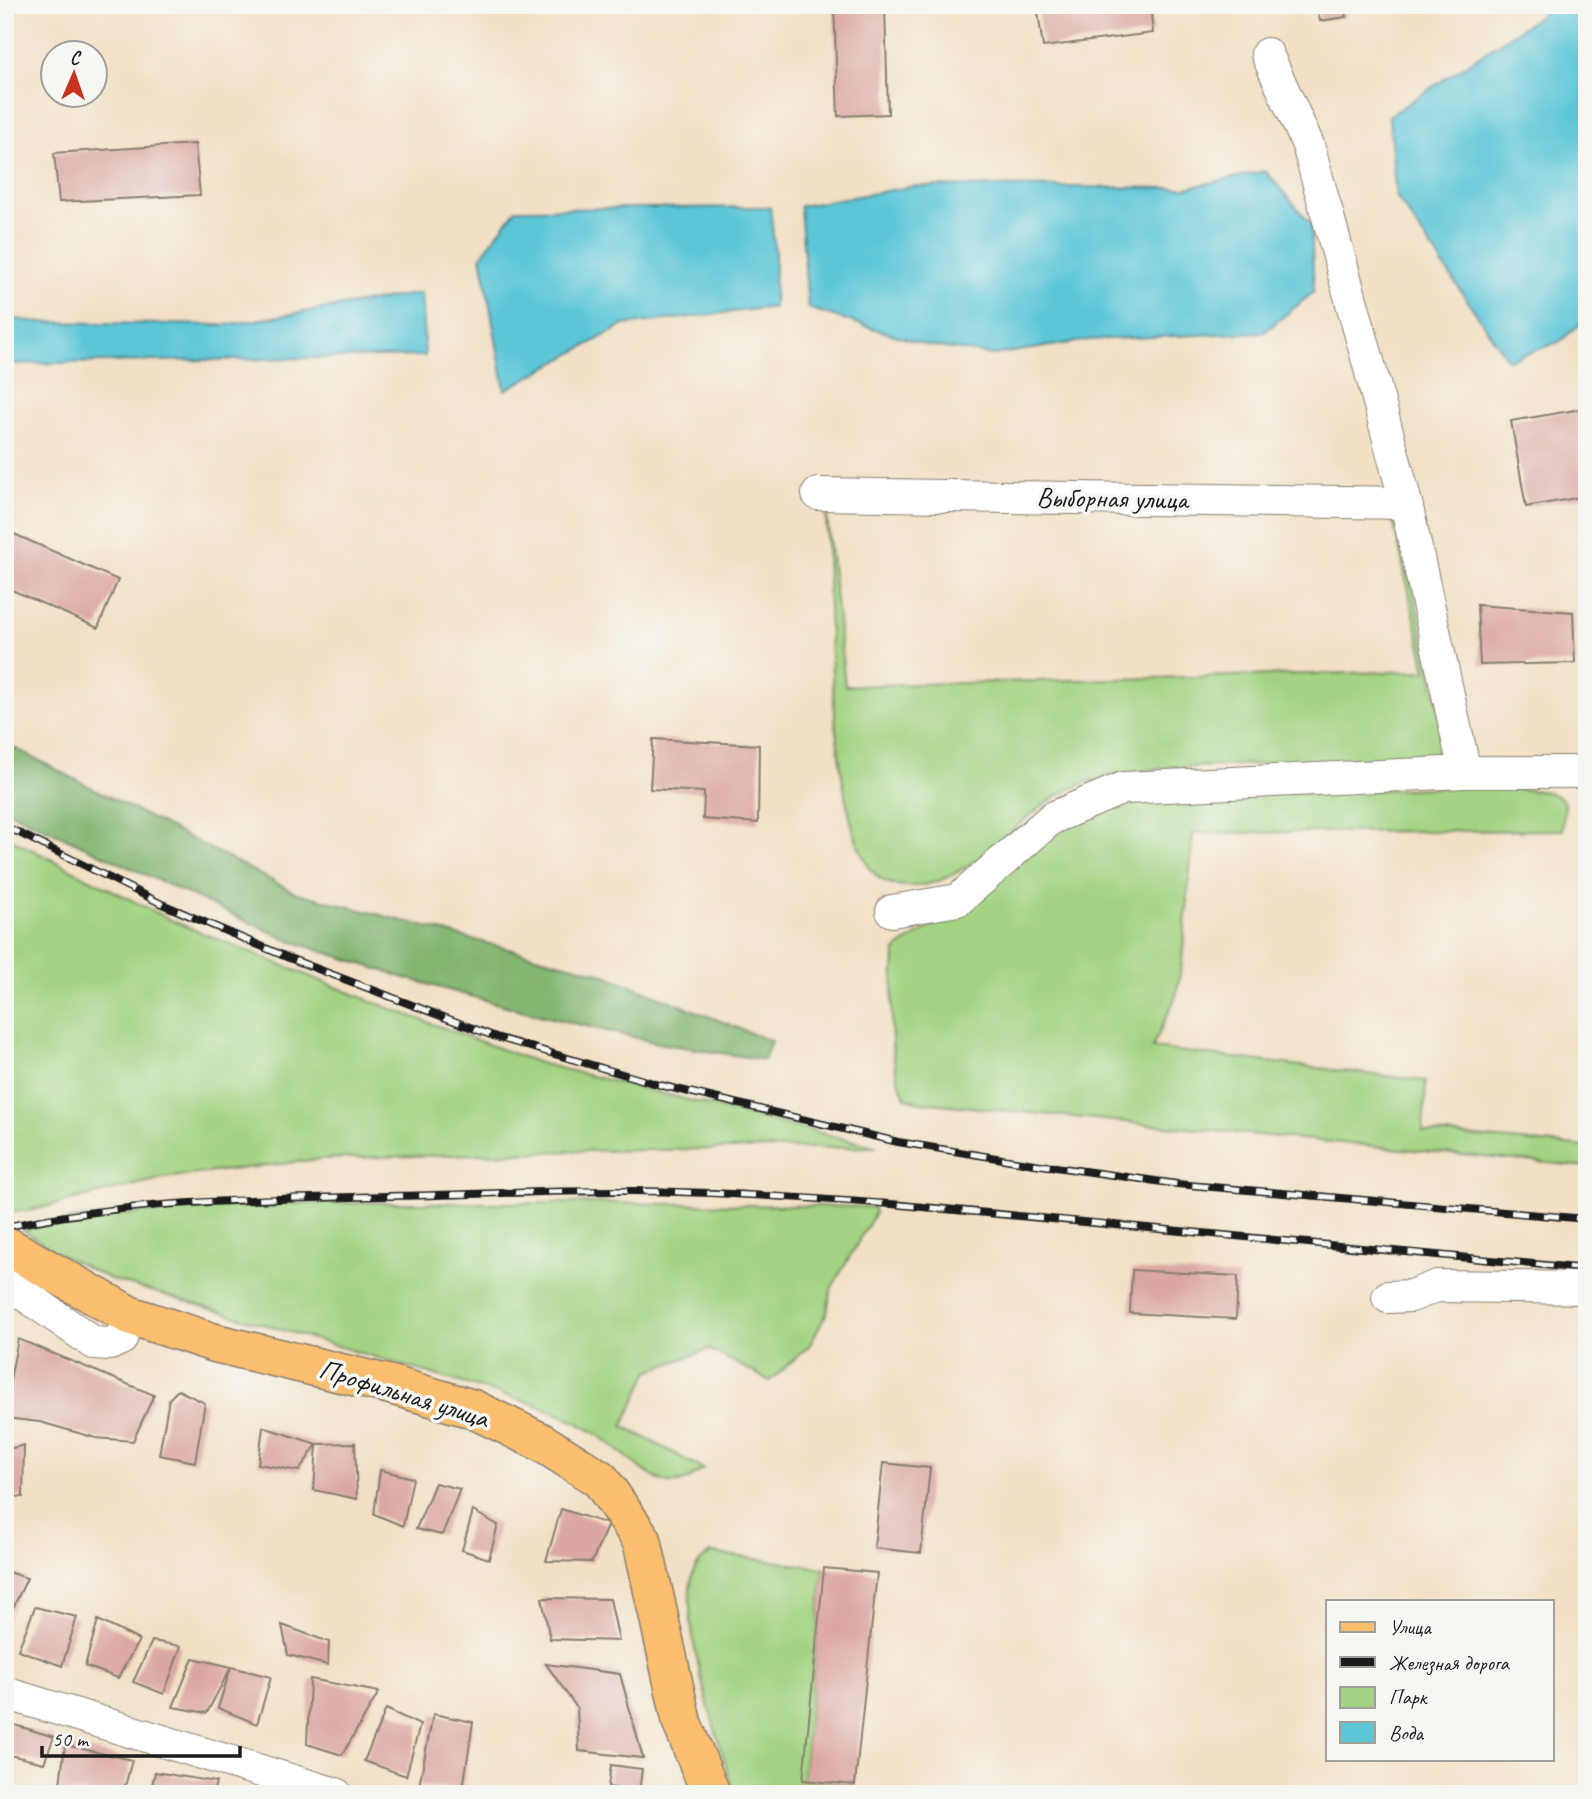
<svg xmlns="http://www.w3.org/2000/svg" width="1592" height="1799" viewBox="0 0 1592 1799" font-family="Caveat,sans-serif">
<style>
.green{fill:#a3d382;stroke:#60784f;stroke-width:2}
.forest{fill:#82b570;stroke:#4f6846;stroke-width:2}
.water{fill:#5cc6d7;stroke:#3c717a;stroke-width:2}
.building{fill:#dba7a2}
.lines{fill:none;stroke-linecap:round;stroke-linejoin:round}
.minor-casing{stroke:#877e70;stroke-width:34}
.primary-casing{stroke:#877e70;stroke-width:41}
.minor{stroke:#fff;stroke-width:32}
.primary{stroke:#fbbe6e;stroke-width:38}
.rail-casing{stroke:#1c1c1c;stroke-width:8}
.rail{stroke:#f6f6f2;stroke-width:5;stroke-dasharray:16;stroke-linecap:butt}
.labels{text-anchor:middle;dominant-baseline:central;stroke-width:7;stroke-linejoin:round;paint-order:stroke}
.street-label{font-size:28px;fill:#1c1c1c;stroke:#f6f6f2}
</style>
<rect width="100%" height="100%" fill="#f6f6f2"/>
<filter id="ink" filterUnits="userSpaceOnUse"><feTurbulence type="fractalNoise" baseFrequency=".0143" numOctaves="2"/><feDisplacementMap in="SourceGraphic" scale="14" xChannelSelector="R" yChannelSelector="G"/><feConvolveMatrix kernelMatrix="1 2 1 2 8 2 1 2 1" color-interpolation-filters="sRGB"/></filter>
<filter id="wash" filterUnits="userSpaceOnUse"><feTurbulence type="fractalNoise" baseFrequency=".00686" numOctaves="4" result="noise"/><feDisplacementMap in="SourceGraphic" scale="28" xChannelSelector="R" yChannelSelector="G"/><feGaussianBlur stdDeviation="1.57" result="paint"/><feColorMatrix in="noise" values="0 0 0 0 0 0 0 0 0 0 0 0 0 0 0 0 0 1.4 0 .05"/><feComposite in="paint" operator="in"/></filter>
<g filter="url(#wash)">
<rect width="100%" height="100%" fill="#f2e0c5"/>
<g class="green">
<path d="M 1390,506 L 1396,508 L 1448,753 L 1445,758 C 1376,760 1307,762 1238,765 C 1189,767 1139,767 1091,781 C 1030,798 997,859 938,881 C 920,888 891,889 877,876 C 827,832 829,579 826,508 L 845,686 L 1426,671 Z"/>
<path d="M 1489,786 L 1548,792 L 1561,798 L 1565,804 L 1562,830 L 1193,833 L 1182,962 L 1176,996 L 1152,1048 L 1426,1081 L 1423,1132 L 1587,1147 L 1587,1167 L 919,1102 L 906,1098 C 884,1059 893,998 895,954 L 899,947 L 962,907 L 990,879 L 1106,799 Z"/>
<path d="M 5,836 L 173,921 L 373,1002 L 539,1063 L 877,1147 L 578,1151 L 321,1159 L 164,1178 L 28,1211 L 5,1211 Z"/>
<path d="M 304,1203 L 613,1203 L 873,1207 L 875,1213 L 831,1289 L 827,1313 L 809,1346 L 770,1381 L 709,1349 L 649,1371 L 623,1426 L 703,1469 C 692,1477 683,1485 669,1483 C 650,1481 616,1446 598,1435 C 578,1422 556,1413 534,1404 L 110,1279 L 57,1253 L 23,1230 C 63,1219 98,1217 139,1213 C 194,1208 249,1206 304,1203 Z"/>
<path d="M 711,1553 L 824,1568 L 803,1779 L 855,1785 L 852,1794 L 735,1794 C 719,1743 678,1622 693,1573 C 696,1564 703,1559 711,1553 Z"/>
</g>
<path class="forest" d="M 5,743 L 294,892 L 600,973 L 771,1041 L 764,1060 L 658,1043 L 535,1014 L 405,978 L 288,940 L 5,810 Z"/>
<g class="water">
<path d="M 1556,5 L 1587,5 L 1587,318 L 1559,342 L 1508,360 L 1396,196 L 1389,116 Z"/>
<path d="M 1265,171 L 1311,224 L 1314,292 L 1264,332 L 1089,340 L 993,355 L 926,345 L 808,308 L 800,206 L 915,186 L 1186,188 Z"/>
<path d="M 770,207 L 775,253 L 774,307 L 624,325 L 505,390 L 481,256 L 516,209 Z"/>
<path d="M 421,293 L 425,356 L 5,364 L 5,317 L 34,322 L 225,325 Z"/>
</g>
<g id="blocks">
<g class="building">
<path d="M 834,5 L 885,5 L 888,114 L 838,116 Z"/>
<path d="M 1037,5 L 1150,5 L 1153,33 L 1043,47 Z"/>
<path d="M 1317,5 L 1343,5 L 1346,17 L 1320,21 Z"/>
<path d="M 195,144 L 200,195 L 59,202 L 54,153 Z"/>
<path d="M 1587,408 L 1587,496 L 1526,507 L 1511,421 Z"/>
<path d="M 5,530 L 118,580 L 98,628 L 5,587 Z"/>
<path d="M 1477,605 L 1573,612 L 1575,663 L 1480,665 Z"/>
<path d="M 653,739 L 759,745 L 758,823 L 703,819 L 704,792 L 650,789 Z"/>
<path d="M 1132,1270 L 1238,1276 L 1236,1319 L 1130,1313 Z"/>
<path d="M 18,1339 L 154,1395 L 133,1441 L 96,1438 L 40,1422 L 5,1418 L 5,1405 Z"/>
<path d="M 178,1390 L 205,1403 L 195,1462 L 159,1455 L 169,1399 Z"/>
<path d="M 263,1427 L 317,1444 L 299,1471 L 258,1464 Z"/>
<path d="M 355,1443 L 357,1499 L 314,1490 L 317,1444 Z"/>
<path d="M 24,1445 L 23,1497 L 5,1496 L 5,1450 Z"/>
<path d="M 883,1463 L 930,1468 L 921,1553 L 874,1548 Z"/>
<path d="M 380,1470 L 413,1478 L 403,1526 L 374,1514 Z"/>
<path d="M 435,1483 L 460,1489 L 442,1535 L 416,1529 Z"/>
<path d="M 561,1509 L 608,1524 L 592,1562 L 546,1561 Z"/>
<path d="M 473,1511 L 498,1525 L 489,1559 L 462,1550 Z"/>
<path d="M 824,1568 L 877,1573 L 855,1785 L 803,1780 Z"/>
<path d="M 5,1571 L 27,1578 L 5,1625 Z"/>
<path d="M 542,1598 L 610,1599 L 619,1641 L 550,1639 Z"/>
<path d="M 35,1607 L 77,1617 L 62,1666 L 18,1650 Z"/>
<path d="M 98,1620 L 139,1640 L 118,1678 L 85,1666 Z"/>
<path d="M 282,1625 L 329,1642 L 328,1665 L 288,1655 Z"/>
<path d="M 152,1641 L 181,1646 L 164,1694 L 133,1682 Z"/>
<path d="M 193,1658 L 231,1667 L 207,1713 L 173,1707 Z"/>
<path d="M 546,1664 L 620,1674 L 643,1758 L 579,1751 L 577,1708 Z"/>
<path d="M 231,1667 L 271,1677 L 257,1724 L 218,1708 Z"/>
<path d="M 310,1679 L 379,1692 L 342,1755 L 307,1744 Z"/>
<path d="M 386,1709 L 420,1725 L 406,1776 L 364,1761 Z"/>
<path d="M 433,1714 L 473,1722 L 463,1789 L 419,1786 Z"/>
<path d="M 5,1722 L 54,1737 L 44,1763 L 5,1754 Z"/>
<path d="M 65,1745 L 132,1760 L 123,1794 L 59,1792 Z"/>
<path d="M 611,1765 L 642,1769 L 639,1791 L 646,1794 L 620,1794 L 620,1789 L 608,1787 Z"/>
<path d="M 155,1772 L 216,1782 L 213,1794 L 150,1794 Z"/>
</g>
</g>
</g>
<g filter="url(#ink)">
<use href="#blocks" fill-opacity="0" stroke="#877e70" stroke-width="2"/>
<g class="lines">
<defs>
<g id="minor">
<path d="M 1267,54 L 1308,145 L 1365,350 L 1406,503 L 1465,772"/>
<path d="M 818,494 L 1406,503"/>
<path d="M 892,911 L 958,900 L 1052,818 L 1123,788 L 1465,772 L 1587,772"/>
<path d="M 5,1281 L 94,1343 L 110,1344 L 121,1339 L 129,1315"/>
<path d="M 1388,1297 L 1411,1296 L 1437,1286 L 1587,1288"/>
<path d="M 5,1693 L 336,1794"/>
</g>
<path id="primary" d="M 5,1245 L 129,1315 L 215,1343 L 391,1385 L 473,1409 L 541,1442 L 600,1479 L 642,1540 L 682,1723 L 711,1794"/>
</defs>
<use href="#minor" class="minor-casing"/>
<use href="#primary" class="primary-casing"/>
<use href="#minor" class="minor"/>
<use href="#primary" class="primary"/>
<defs>
<g id="rail">
<path d="M 5,826 L 162,904 L 289,958 L 496,1037 L 660,1085 L 898,1142 L 1034,1164 L 1177,1184 L 1587,1219"/>
<path d="M 5,1227 C 131,1200 261,1199 389,1196 C 470,1195 552,1190 633,1191 C 719,1192 805,1198 891,1204 L 1587,1269"/>
</g>
</defs>
<use href="#rail" class="rail-casing"/>
<use href="#rail" class="rail"/>
</g>
</g>
<g class="labels">
<g class="street-label">
<text transform="translate(1112 498) rotate(1)">Выборная улица</text>
<text transform="translate(404 1393) rotate(17)">Профильная улица</text>
</g>
</g>
<rect width="1592" height="1799" fill="none" stroke="#f6f6f2" stroke-width="28"/>
<rect x="1326" y="1600" width="228" height="161" fill="#f6f6f2" stroke="#9f9f9c" stroke-width="2"/>
<rect x="1340" y="1622" width="35" height="10" fill="#fbbe6e" stroke="#9f9f9c" stroke-width="2"/>
<text x="1389" y="1634" font-size="21" fill="#1c1c1c">Улица</text>
<rect x="1340" y="1657" width="35" height="10" fill="#1c1c1c" stroke="#9f9f9c" stroke-width="2"/>
<text x="1389" y="1670" font-size="21" fill="#1c1c1c">Железная дорога</text>
<rect x="1340" y="1687" width="35" height="21" fill="#a3d382" stroke="#9f9f9c" stroke-width="2"/>
<text x="1389" y="1704" font-size="21" fill="#1c1c1c">Парк</text>
<rect x="1340" y="1722" width="35" height="21" fill="#5cc6d7" stroke="#9f9f9c" stroke-width="2"/>
<text x="1389" y="1740" font-size="21" fill="#1c1c1c">Вода</text>
<g transform="translate(74 74) rotate(2)"><circle r="33" fill="#f6f6f2" stroke="#9f9f9c" stroke-width="2"/>
<path d="M0-5L12 26L0 18L-12 26Z" fill="#c8321e"/>
<text y="-10" font-size="19" font-weight="bold" text-anchor="middle" fill="#1c1c1c">С</text>
</g>
<path d="M42 1746v10h198v-10" fill="none" stroke="#1c1c1c" stroke-width="3.5"/>
<text x="52" y="1746" font-size="21" fill="#1c1c1c" stroke="#f6f6f2" stroke-width="5" paint-order="stroke">50 m</text>
</svg>
